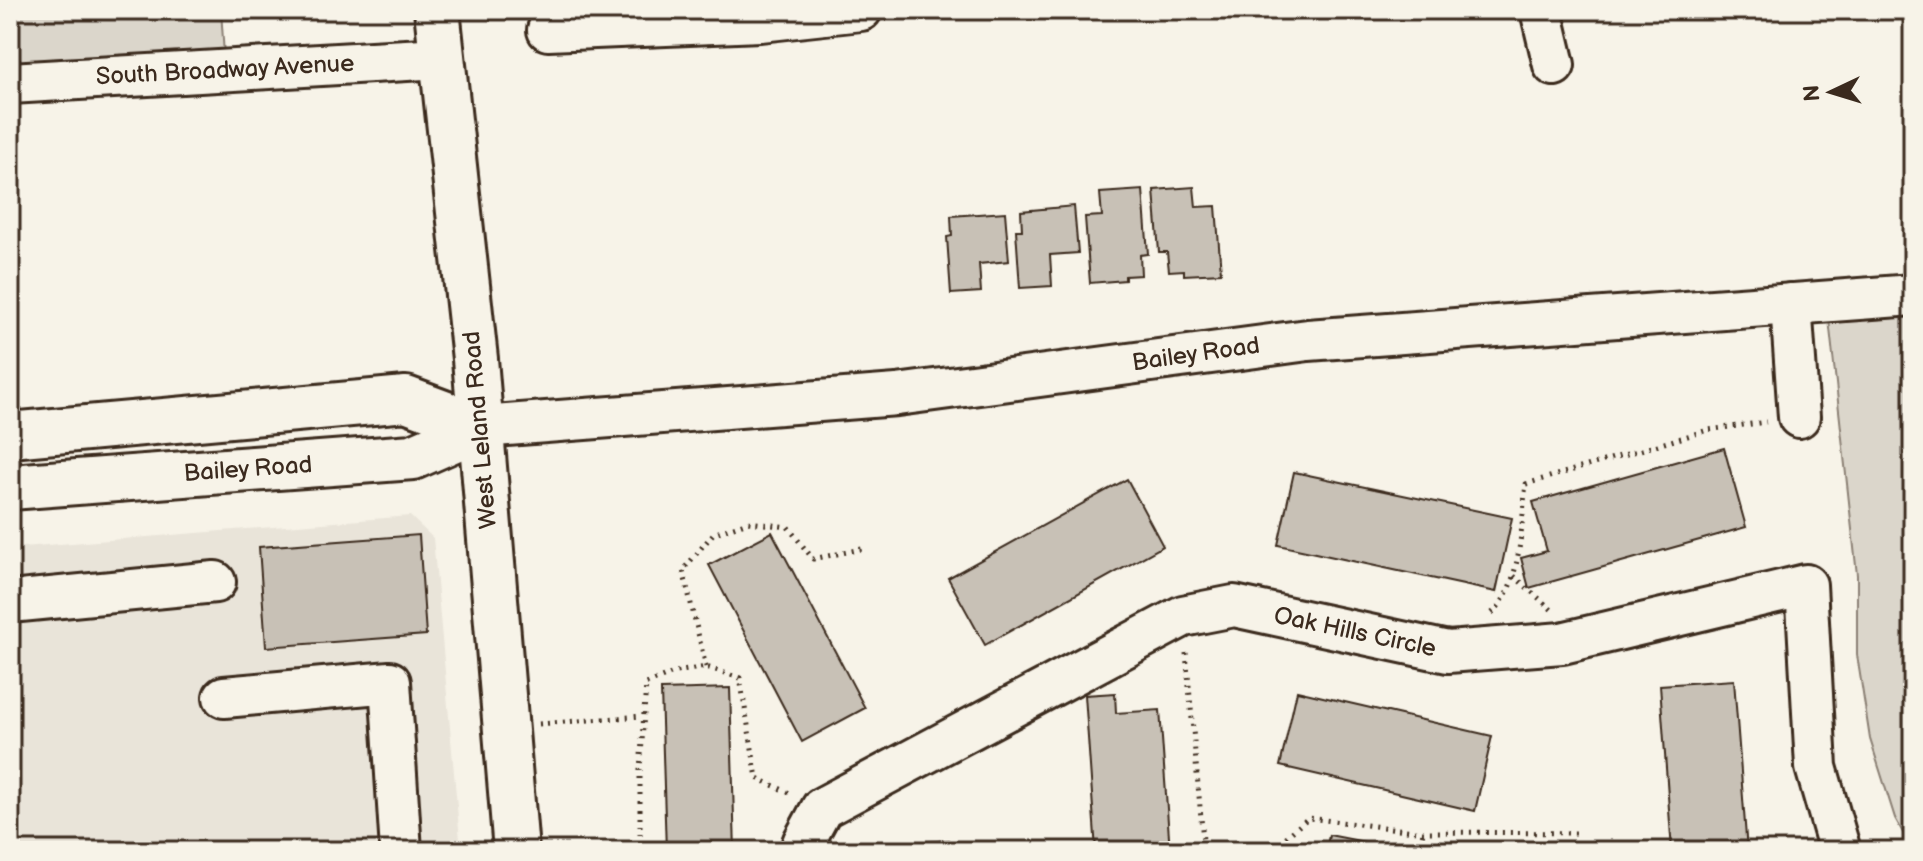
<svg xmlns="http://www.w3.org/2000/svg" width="1923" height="861" viewBox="0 0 1923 861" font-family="'Balsamiq Sans',sans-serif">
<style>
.built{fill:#e9e4d9}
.green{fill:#dbd6cb;stroke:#8b8074;stroke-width:2}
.building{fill:#c8c1b6;stroke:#3b2a1e;stroke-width:2}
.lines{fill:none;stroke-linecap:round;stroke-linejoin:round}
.minor-casing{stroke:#3b2a1e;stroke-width:46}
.major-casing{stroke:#3b2a1e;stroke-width:50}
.path{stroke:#3b2a1e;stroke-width:5;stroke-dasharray:2 6;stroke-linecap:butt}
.minor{stroke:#f7f3e8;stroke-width:40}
.major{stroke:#f7f3e8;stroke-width:44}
.labels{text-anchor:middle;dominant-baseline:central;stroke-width:6;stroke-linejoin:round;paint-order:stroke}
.street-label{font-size:24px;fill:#3b2a1e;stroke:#f7f3e8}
</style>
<rect width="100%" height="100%" fill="#f7f3e8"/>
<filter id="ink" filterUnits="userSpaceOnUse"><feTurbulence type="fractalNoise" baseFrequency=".0125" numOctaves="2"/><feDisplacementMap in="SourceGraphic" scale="16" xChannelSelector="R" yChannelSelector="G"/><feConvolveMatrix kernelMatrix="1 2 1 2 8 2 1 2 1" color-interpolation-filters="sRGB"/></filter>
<g filter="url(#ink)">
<path class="built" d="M 410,516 L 433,538 L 461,851 L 10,851 L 10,548 Z"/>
<g class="green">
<path d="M 10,10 L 221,10 L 225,70 L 10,83 Z"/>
<path d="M 1913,295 L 1913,851 L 1895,818 L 1870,739 L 1857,655 L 1857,575 L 1827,301 Z"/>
</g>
<g class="building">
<path d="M 1194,187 L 1196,207 L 1216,206 L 1221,273 L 1184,275 L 1184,270 L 1169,271 L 1167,252 L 1159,252 L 1154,190 Z"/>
<path d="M 1143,190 L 1148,254 L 1140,255 L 1141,275 L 1125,276 L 1125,280 L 1090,283 L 1085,217 L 1102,216 L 1100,193 Z"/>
<path d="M 1074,206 L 1078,253 L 1050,255 L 1052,286 L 1020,288 L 1016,230 L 1022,230 L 1021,211 Z"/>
<path d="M 1005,212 L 1009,261 L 979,264 L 981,292 L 951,294 L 947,237 L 952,236 L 951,216 Z"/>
<path d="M 1724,448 L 1746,527 L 1529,588 L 1521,558 L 1547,551 L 1533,502 Z"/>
<path d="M 1294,472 L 1512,518 L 1496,592 L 1278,545 Z"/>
<path d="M 1127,479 L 1163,546 L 985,645 L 948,578 Z"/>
<path d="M 772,532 L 865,708 L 802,742 L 709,565 Z"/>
<path d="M 419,535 L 426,635 L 266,647 L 259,547 Z"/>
<path d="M 1734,680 L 1747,851 L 1672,851 L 1660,685 Z"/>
<path d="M 730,688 L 735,851 L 666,851 L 661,690 Z"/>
<path d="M 1297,691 L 1492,736 L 1475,811 L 1280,766 Z"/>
<path d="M 1115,693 L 1116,713 L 1160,710 L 1170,851 L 1096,851 L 1085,695 Z"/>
<path d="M 1329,835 L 1401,849 L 1400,851 L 1326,851 Z"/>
<path d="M 949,840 L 950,851 L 877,851 L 876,846 Z"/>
</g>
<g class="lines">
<defs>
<g id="minor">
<path d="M 1541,10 L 1554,65"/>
<path d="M 548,30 L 760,21 L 861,10"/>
<path d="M 10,83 L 441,58"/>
<path d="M 1791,304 L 1799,417"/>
<path d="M 481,427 L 897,395 L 1308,340 L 1913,295"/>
<path d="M 10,602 L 215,582"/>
<path d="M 224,697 L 390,682 L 401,851"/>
<path d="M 804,851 L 803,843 L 822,808 L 1183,616 L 1234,606 L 1448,652 L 1562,643 L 1806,585 L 1816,767 L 1840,851"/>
</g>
<g id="major">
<path d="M 437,10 L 475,359 L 516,851"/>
<path d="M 10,435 L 406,399 L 481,427"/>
<path d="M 10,487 L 413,457 L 481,427"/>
</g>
</defs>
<use href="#minor" class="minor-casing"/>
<use href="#major" class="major-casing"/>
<g class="path">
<path d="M 1514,576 L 1552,610"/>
<path d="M 1492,613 C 1522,587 1521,522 1526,484 L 1708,430 L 1766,422"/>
<path d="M 1186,653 L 1204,851"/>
<path d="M 706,667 L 683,570 L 713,534 L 748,522 L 788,527 L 813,559 L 866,548"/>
<path d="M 539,724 L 642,716"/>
<path d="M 640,851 L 640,770 L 646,684 L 676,672 L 706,667 L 740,678 L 757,778 L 794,795"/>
<path d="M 1278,851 L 1285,838 L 1308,818 L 1423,832 L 1581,833"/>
<path d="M 1419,851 L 1423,832"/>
</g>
<use href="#minor" class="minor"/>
<use href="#major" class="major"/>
</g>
</g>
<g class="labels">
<g class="street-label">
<text transform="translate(225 70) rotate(-3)">South Broadway Avenue</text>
<text transform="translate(1196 354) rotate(-8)">Bailey Road</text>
<text transform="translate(480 430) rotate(-95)">West Leland Road</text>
<text transform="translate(248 469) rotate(-4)">Bailey Road</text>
<text transform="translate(1355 632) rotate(12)">Oak Hills Circle</text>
</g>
</g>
<rect width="1923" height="861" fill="none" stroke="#f7f3e8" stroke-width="40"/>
<rect x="20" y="20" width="1883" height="821" fill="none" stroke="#3b2a1e" stroke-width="3" filter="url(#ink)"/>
<g transform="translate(1831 92) rotate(266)" stroke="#f7f3e8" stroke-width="6" paint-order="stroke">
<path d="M0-6L14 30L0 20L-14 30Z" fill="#3b2a1e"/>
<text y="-12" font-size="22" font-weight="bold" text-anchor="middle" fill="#3b2a1e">N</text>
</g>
</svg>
